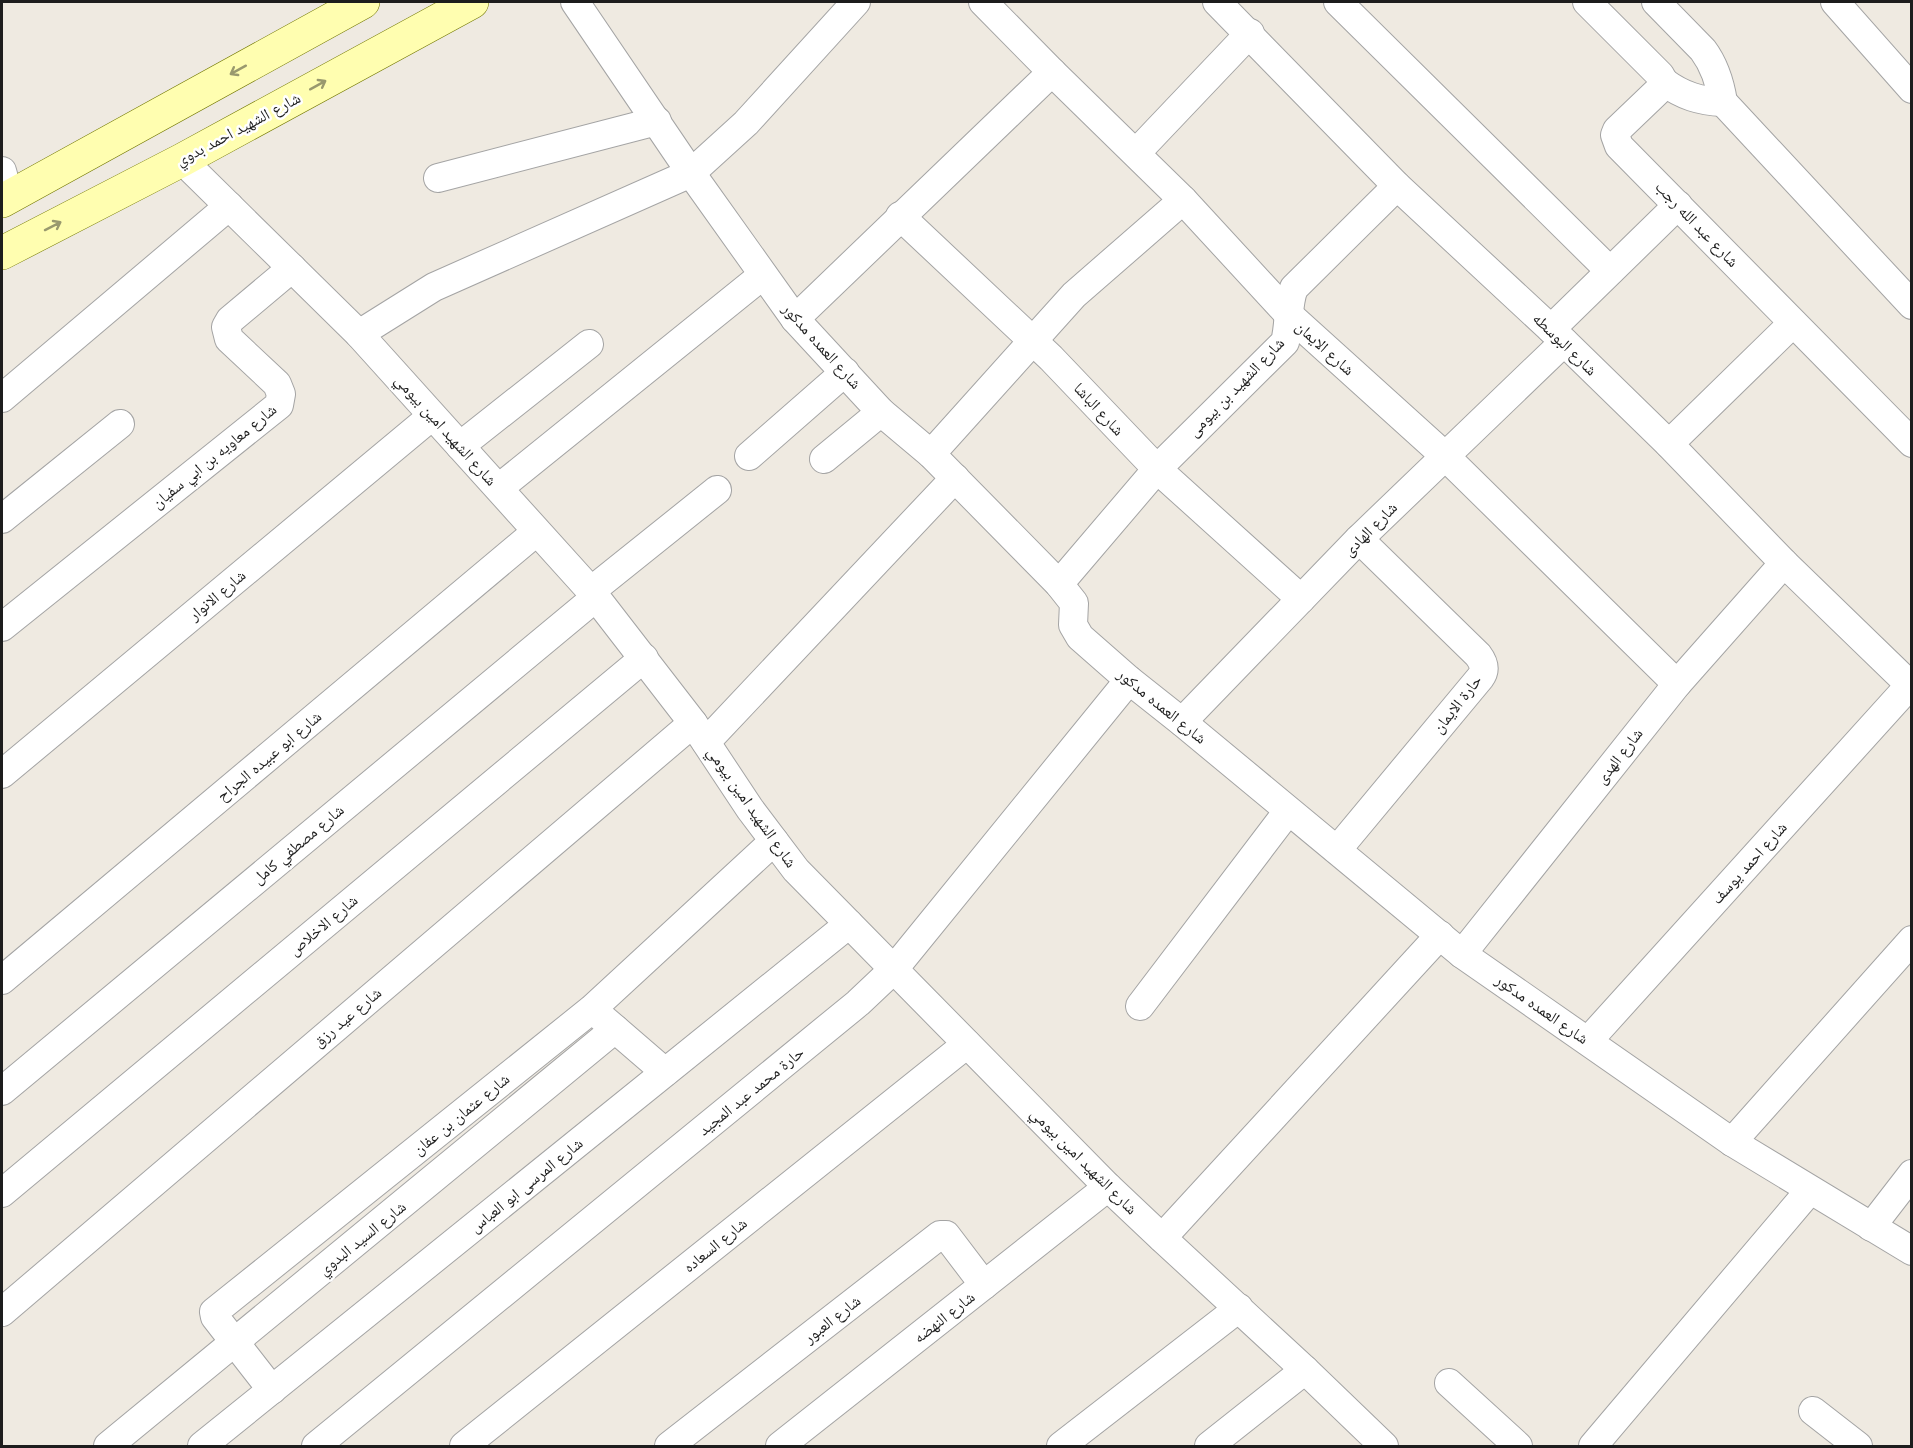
<svg xmlns="http://www.w3.org/2000/svg" width="1913" height="1448" viewBox="0 0 1913 1448" font-family="Helvetica,'Noto Naskh Arabic',sans-serif">
<style>
.lines{fill:none;stroke-linecap:round;stroke-linejoin:round}
.street-casing{stroke:#a4a4a4;stroke-width:30}
.secondary-casing{stroke:#727700;stroke-width:34}
.street{stroke:#fff;stroke-width:28}
.secondary{stroke:#fffeb0;stroke-width:33}
.oneway{stroke:#99996e}
.labels{text-anchor:middle;dominant-baseline:central;stroke-width:5;stroke-linejoin:round;paint-order:stroke}
.street-label{font-size:16px;fill:#1d1d1d;stroke:#fff}
</style>
<rect width="100%" height="100%" fill="#efeae1"/>
<g class="lines">
<defs>
<g id="street">
<path d="M 575,2 L 691,173 L 795,319 L 881,412 L 931,454 L 1059,584 L 1074,603 L 1073,625 L 1080,637 L 1129,680 L 1182,722 L 1462,954 L 1732,1142 L 1912,1251"/>
<path d="M 983,2 L 1052,72 L 1183,200 L 1289,315 L 1445,456 L 1677,684"/>
<path d="M 1217,2 L 1397,186 L 1551,329 L 1669,444 L 1784,563 L 1912,687"/>
<path d="M 1338,2 L 1610,271"/>
<path d="M 1587,2 L 1660,75 L 1664,82 L 1663,86 L 1617,130 L 1615,135 L 1619,146 L 1912,443"/>
<path d="M 1656,2 L 1703,50 C 1715,66 1720,83 1723,102"/>
<path d="M 1835,2 L 1912,89"/>
<path d="M 1664,82 C 1683,96 1700,101 1723,102"/>
<path d="M 1723,102 L 1912,305"/>
<path d="M 1136,153 L 1250,33"/>
<path d="M 182,160 L 359,334 L 591,591 L 693,723 L 750,809 L 796,870 L 1108,1187 L 1162,1238 L 1305,1370 L 1384,1446"/>
<path d="M 2,171 L 9,196"/>
<path d="M 438,178 L 657,121"/>
<path d="M 900,216 L 1051,358 L 1157,469 L 1301,599"/>
<path d="M 795,319 L 1052,72"/>
<path d="M 1551,329 L 1678,205"/>
<path d="M 359,334 L 434,287 L 691,173 L 746,123 L 856,2"/>
<path d="M 2,398 L 229,206"/>
<path d="M 1669,444 L 1793,323"/>
<path d="M 460,446 L 589,344"/>
<path d="M 931,454 L 1074,295 L 1183,200"/>
<path d="M 749,456 L 845,372"/>
<path d="M 824,459 L 881,412"/>
<path d="M 499,488 L 763,275"/>
<path d="M 2,519 L 120,424"/>
<path d="M 1059,584 L 1157,469 L 1285,342 C 1290,324 1287,305 1294,288 L 1397,186"/>
<path d="M 591,591 L 717,490"/>
<path d="M 2,627 L 279,405 L 281,394 L 277,384 L 229,339 L 226,327 L 230,320 L 292,268"/>
<path d="M 1182,722 L 1359,539 L 1564,342"/>
<path d="M 706,742 L 955,478"/>
<path d="M 2,774 L 432,416"/>
<path d="M 1337,850 L 1480,678 C 1486,670 1484,663 1478,655 L 1359,539"/>
<path d="M 1462,954 L 1677,684 L 1784,563"/>
<path d="M 2,980 L 536,532"/>
<path d="M 1140,1006 L 1288,811"/>
<path d="M 600,1016 L 665,1072"/>
<path d="M 1588,1041 L 1910,685"/>
<path d="M 2,1091 L 595,598"/>
<path d="M 1732,1142 L 1912,940"/>
<path d="M 2,1193 L 644,658"/>
<path d="M 1871,1227 L 1912,1174"/>
<path d="M 1162,1238 L 1440,935"/>
<path d="M 2,1312 L 693,723"/>
<path d="M 1449,1383 L 1518,1446"/>
<path d="M 272,1390 L 215,1317 L 214,1312 L 592,1009 L 774,841"/>
<path d="M 1813,1411 L 1858,1446"/>
<path d="M 108,1446 L 615,1029"/>
<path d="M 202,1446 L 849,924"/>
<path d="M 316,1446 L 858,1003 L 894,969 L 1129,680"/>
<path d="M 464,1446 L 967,1044"/>
<path d="M 669,1446 L 940,1235 L 946,1235 L 984,1285"/>
<path d="M 780,1446 L 1108,1187"/>
<path d="M 1061,1446 L 1239,1308"/>
<path d="M 1209,1446 L 1305,1370"/>
<path d="M 1593,1446 L 1810,1190"/>
</g>
<g id="secondary">
<path d="M 2,201 L 363,2"/>
<path d="M 2,253 L 182,160 L 472,2"/>
</g>
</defs>
<use href="#street" class="street-casing"/>
<use href="#secondary" class="secondary-casing"/>
<use href="#street" class="street"/>
<use href="#secondary" class="secondary"/>
</g>
<defs><path id="oneway-shaft" d="M-6 0H5M1.5-3L5.5 0L1.5 3" fill="none" stroke-width="1.6" stroke-linecap="round" stroke-linejoin="round" transform="scale(1.5)"/></defs>
<g class="oneway">
<use href="#oneway-shaft" transform="translate(238 70) rotate(151)"/>
<use href="#oneway-shaft" transform="translate(318 85) rotate(-29)"/>
<use href="#oneway-shaft" transform="translate(53 226) rotate(-27)"/>
</g>
<g class="labels">
<g class="street-label">
<text transform="translate(238 129) rotate(-28)">شارع الشهيد احمد بدوي</text>
<text transform="translate(1697 224) rotate(46)">شارع عبد الله رجب</text>
<text transform="translate(1565 344) rotate(44)">شارع البوسطه</text>
<text transform="translate(822 346) rotate(48)">شارع العمده مدكور</text>
<text transform="translate(1325 348) rotate(42)">شارع الايمان</text>
<text transform="translate(1236 387) rotate(-46)">شارع الشهيد بن بيومى</text>
<text transform="translate(1099 409) rotate(47)">شارع الباشا</text>
<text transform="translate(446 430) rotate(48)">شارع الشهيد امين بيومي</text>
<text transform="translate(214 456) rotate(-39)">شارع معاويه بن ابي سفيان</text>
<text transform="translate(1370 529) rotate(-45)">شارع الهادى</text>
<text transform="translate(217 595) rotate(-40)">شارع الانوار</text>
<text transform="translate(1457 704) rotate(-52)">حارة الايمان</text>
<text transform="translate(1162 706) rotate(39)">شارع العمده مدكور</text>
<text transform="translate(269 756) rotate(-40)">شارع ابو عبيده الجراح</text>
<text transform="translate(1619 756) rotate(-52)">شارع الهدى</text>
<text transform="translate(752 807) rotate(55)">شارع الشهيد امين بيومي</text>
<text transform="translate(298 844) rotate(-40)">شارع مصطفي كامل</text>
<text transform="translate(1749 863) rotate(-48)">شارع احمد يوسف</text>
<text transform="translate(323 925) rotate(-40)">شارع الاخلاص</text>
<text transform="translate(1542 1009) rotate(35)">شارع العمده مدكور</text>
<text transform="translate(347 1017) rotate(-40)">شارع عيد رزق</text>
<text transform="translate(751 1091) rotate(-39)">حارة محمد عبد المجيد</text>
<text transform="translate(461 1114) rotate(-39)">شارع عثمان بن عفان</text>
<text transform="translate(1084 1161) rotate(45)">شارع الشهيد امين بيومي</text>
<text transform="translate(526 1185) rotate(-39)">شارع المرسى ابو العباس</text>
<text transform="translate(362 1238) rotate(-39)">شارع السيد البدوي</text>
<text transform="translate(715 1245) rotate(-39)">شارع السعاده</text>
<text transform="translate(944 1317) rotate(-38)">شارع النهضه</text>
<text transform="translate(832 1319) rotate(-38)">شارع العبور</text>
</g>
</g>
<rect width="1913" height="1448" fill="none" stroke="#1d1d1d" stroke-width="6"/>
</svg>
